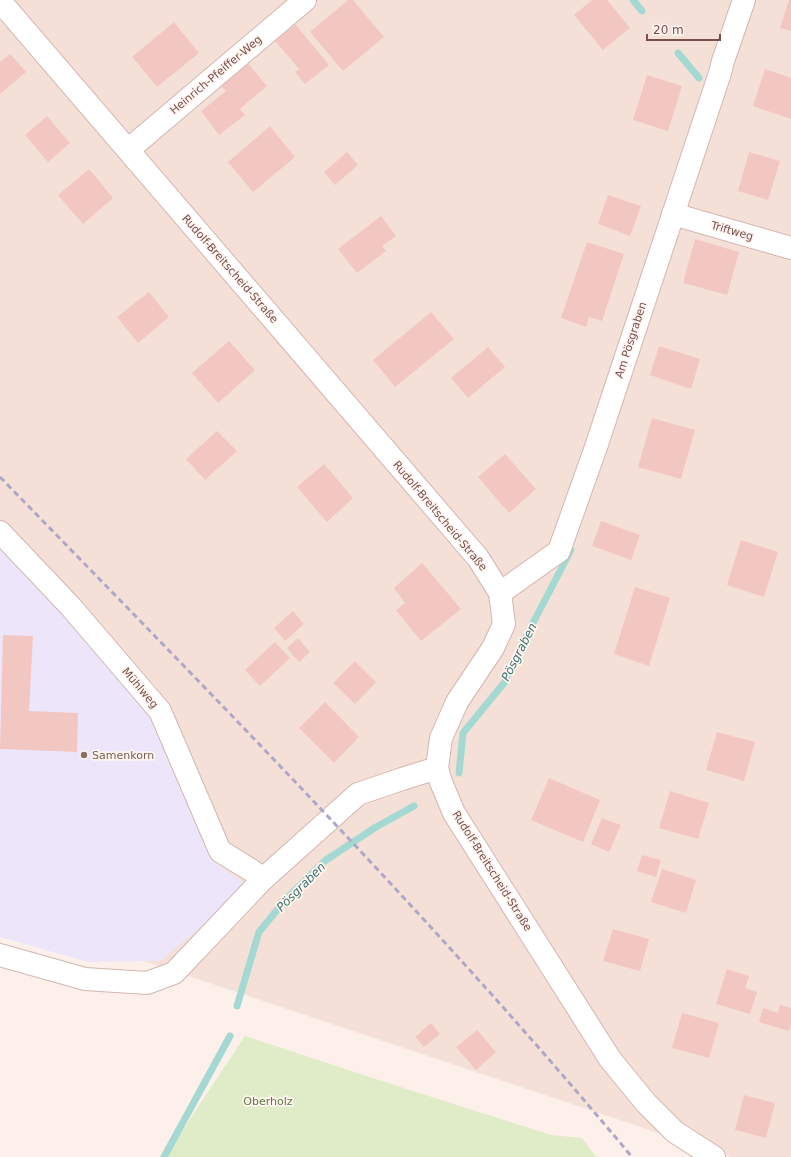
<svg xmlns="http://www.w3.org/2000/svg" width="791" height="1157" viewBox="0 0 791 1157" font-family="'DejaVu Sans',sans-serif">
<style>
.residential{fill:#f5e0d8}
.education{fill:#ede6fa}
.green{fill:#e0ebc7}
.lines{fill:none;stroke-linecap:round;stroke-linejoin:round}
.stream{stroke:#a3d9d2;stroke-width:7}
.building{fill:#f3c7c1}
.street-casing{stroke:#d2b6b1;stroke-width:24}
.street{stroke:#fff;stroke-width:22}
.rail{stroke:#afa7c8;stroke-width:3;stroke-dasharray:6 4;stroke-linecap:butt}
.education-dot{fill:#8d6e63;stroke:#fff5f1;stroke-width:1.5}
.labels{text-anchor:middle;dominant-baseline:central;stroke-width:3.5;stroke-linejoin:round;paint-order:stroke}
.street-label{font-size:11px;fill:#794f4c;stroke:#fff5f1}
.education-label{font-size:11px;fill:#785e54;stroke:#fff5f1;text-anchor:start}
.park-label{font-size:11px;fill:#617941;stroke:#fff5f1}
.water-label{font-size:12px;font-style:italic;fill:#3c766f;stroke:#fff5f1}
</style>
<rect width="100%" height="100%" fill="#fdf0ea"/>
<path class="residential" d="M 0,0 L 791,0 L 791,1157 L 730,1157 L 0,913 Z"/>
<path class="education" d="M 0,546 L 153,716 L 183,795 L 213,861 L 244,883 L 211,919 L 160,961 L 88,962 L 0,937 Z"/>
<path class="green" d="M 245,1036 L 385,1082 L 551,1135 L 582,1138 L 596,1157 L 165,1157 Z"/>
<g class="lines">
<g class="stream">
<path d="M 633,0 L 642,11"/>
<path d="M 678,53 L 699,78"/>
<path d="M 459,773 L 463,733 L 504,683 L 532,625 L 571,550"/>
<path d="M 237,1006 L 259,932 L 286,899 L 326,860 L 376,827 L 414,806"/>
<path d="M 164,1157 L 230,1036"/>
</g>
</g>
<g class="building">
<path d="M 348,0 L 353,0 L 384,37 L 343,71 L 310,32 Z"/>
<path d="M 592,0 L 607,0 L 630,28 L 603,50 L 574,15 Z"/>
<path d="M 789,0 L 791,0 L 791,31 L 780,28 Z"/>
<path d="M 291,19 L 329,65 L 305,84 L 295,72 L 299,69 L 271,36 Z"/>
<path d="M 174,22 L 199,53 L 157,87 L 132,57 Z"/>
<path d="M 10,54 L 26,72 L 0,94 L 0,62 Z"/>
<path d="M 248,63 L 267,86 L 240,109 L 245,115 L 219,135 L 201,111 L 226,91 L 221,86 Z"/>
<path d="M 765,69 L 791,78 L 791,119 L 753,106 Z"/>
<path d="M 647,75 L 682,86 L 668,131 L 633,120 Z"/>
<path d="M 47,116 L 70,143 L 48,162 L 25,135 Z"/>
<path d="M 270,126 L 295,157 L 253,192 L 228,162 Z"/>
<path d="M 347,152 L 358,165 L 335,185 L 324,172 Z"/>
<path d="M 749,152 L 780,161 L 768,200 L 738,191 Z"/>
<path d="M 89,169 L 113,198 L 83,224 L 58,195 Z"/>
<path d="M 608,195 L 641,206 L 630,236 L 598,224 Z"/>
<path d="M 381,216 L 396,236 L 382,246 L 386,251 L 357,273 L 338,249 Z"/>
<path d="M 695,239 L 739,252 L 727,295 L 683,283 Z"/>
<path d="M 587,242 L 624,254 L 602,321 L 589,317 L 586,327 L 561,318 Z"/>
<path d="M 149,292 L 169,317 L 138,343 L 117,317 Z"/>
<path d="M 431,312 L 454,339 L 395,387 L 373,360 Z"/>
<path d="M 229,341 L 255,370 L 218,403 L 192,373 Z"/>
<path d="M 659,346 L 700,359 L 691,389 L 650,375 Z"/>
<path d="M 488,347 L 505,367 L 468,398 L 451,378 Z"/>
<path d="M 652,418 L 695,430 L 681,479 L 638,467 Z"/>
<path d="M 217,431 L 237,451 L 205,480 L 186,459 Z"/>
<path d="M 505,454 L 536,489 L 509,513 L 478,477 Z"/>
<path d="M 324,464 L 353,498 L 327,522 L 297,487 Z"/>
<path d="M 601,521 L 640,535 L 631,560 L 592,546 Z"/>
<path d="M 741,540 L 778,552 L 764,597 L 727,585 Z"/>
<path d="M 422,563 L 461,609 L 421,641 L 396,610 L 405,603 L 394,588 Z"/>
<path d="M 635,587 L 670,598 L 649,666 L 614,654 Z"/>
<path d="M 293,611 L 304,624 L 285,641 L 274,628 Z"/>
<path d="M 3,635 L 33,636 L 29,711 L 78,713 L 77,752 L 0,749 Z"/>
<path d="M 298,638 L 310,652 L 299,662 L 287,648 Z"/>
<path d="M 275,642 L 290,658 L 260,686 L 245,670 Z"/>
<path d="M 355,661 L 376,682 L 355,704 L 333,683 Z"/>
<path d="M 325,702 L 359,737 L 334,763 L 299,728 Z"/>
<path d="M 717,732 L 755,742 L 744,781 L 706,770 Z"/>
<path d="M 549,778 L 600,800 L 583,842 L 531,820 Z"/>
<path d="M 670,791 L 709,803 L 698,839 L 659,828 Z"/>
<path d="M 602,818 L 621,825 L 609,852 L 591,844 Z"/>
<path d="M 642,855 L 661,860 L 656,877 L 637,871 Z"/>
<path d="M 662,869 L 696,880 L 686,913 L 651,902 Z"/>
<path d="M 613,929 L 649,939 L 640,971 L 603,961 Z"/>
<path d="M 727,969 L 749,976 L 745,988 L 757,992 L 750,1014 L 716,1004 Z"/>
<path d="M 780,1005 L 791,1008 L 791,1025 L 789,1031 L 759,1022 L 763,1008 L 778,1013 Z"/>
<path d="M 682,1013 L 719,1023 L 709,1058 L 672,1048 Z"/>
<path d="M 431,1023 L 440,1034 L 424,1047 L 415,1037 Z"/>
<path d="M 477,1030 L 496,1052 L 476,1070 L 456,1047 Z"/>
<path d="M 744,1095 L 775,1103 L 766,1138 L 735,1130 Z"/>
</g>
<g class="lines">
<defs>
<g id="street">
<path d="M 0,1 L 478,558 L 500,593 L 504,624 L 493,648 L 457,702 L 441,738 L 437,768 L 441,782 L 454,813 L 610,1059 L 646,1103 L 675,1132 L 714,1157"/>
<path d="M 128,150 L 305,0"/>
<path d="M 673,214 L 791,248"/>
<path d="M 0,532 L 71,607 L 160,711 L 220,851 L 251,870 L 263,879"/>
<path d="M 500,593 L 559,551 L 596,447 L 720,73 L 723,61 L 744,0"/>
<path d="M 0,955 L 85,979 L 147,983 L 174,973 L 263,879 L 358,794 L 402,779 L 437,768"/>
</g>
</defs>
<use href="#street" class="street-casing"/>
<use href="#street" class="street"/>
<path class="rail" d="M 0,477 C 216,699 434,919 632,1157"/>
</g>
<circle class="education-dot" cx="84" cy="755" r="4"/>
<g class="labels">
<g class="street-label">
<text transform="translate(216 75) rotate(-40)">Heinrich-Pfeiffer-Weg</text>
<text transform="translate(732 231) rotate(16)">Triftweg</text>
<text transform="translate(230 269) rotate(49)">Rudolf-Breitscheid-Straße</text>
<text transform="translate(631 340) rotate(-72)">Am Pösgraben</text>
<text transform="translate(440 516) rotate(50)">Rudolf-Breitscheid-Straße</text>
<text transform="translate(140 688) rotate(50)">Mühlweg</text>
<text transform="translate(492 871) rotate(58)">Rudolf-Breitscheid-Straße</text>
</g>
<g class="education-label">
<text x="92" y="755">Samenkorn</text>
</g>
<g class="park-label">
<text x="268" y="1101">Oberholz</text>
</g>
<g class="water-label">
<text transform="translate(519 652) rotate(-63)">Pösgraben</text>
<text transform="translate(301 887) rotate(-45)">Pösgraben</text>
</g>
</g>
<path d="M647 34v6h73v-6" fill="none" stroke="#794f4c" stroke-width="2"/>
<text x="653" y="34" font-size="12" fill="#794f4c" stroke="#fff5f1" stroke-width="3" paint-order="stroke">20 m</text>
</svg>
